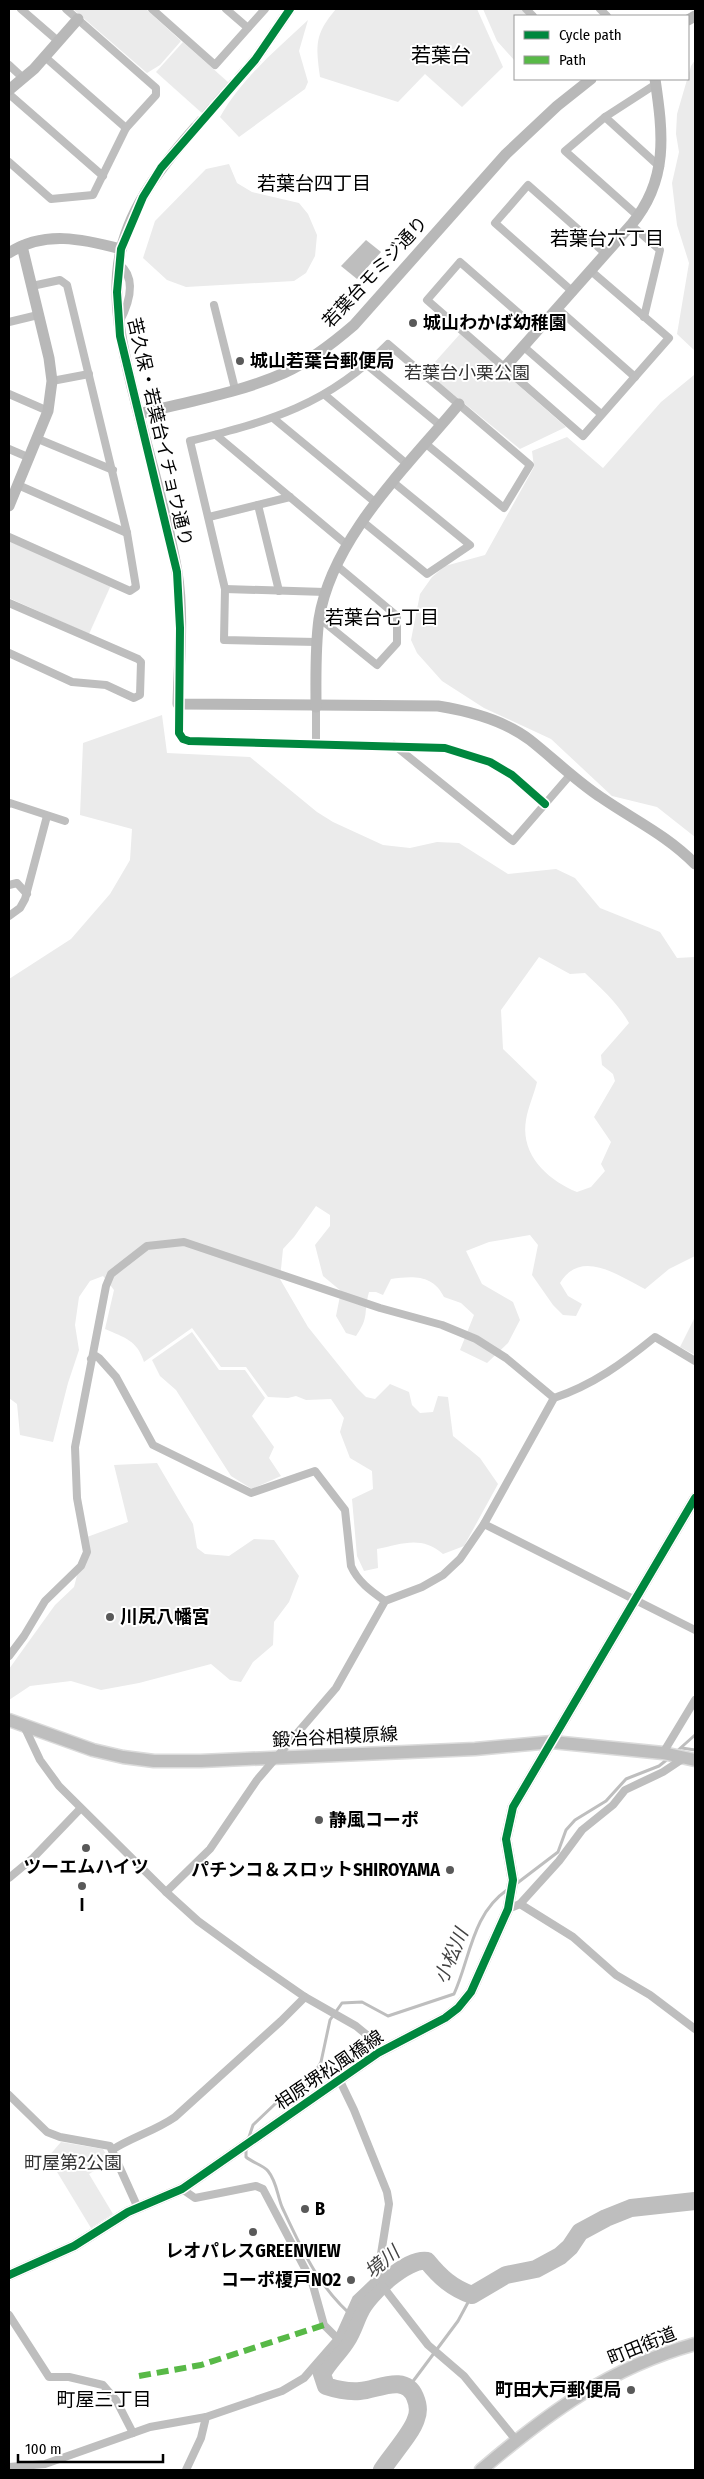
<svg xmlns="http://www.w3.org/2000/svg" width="704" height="2479" viewBox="0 0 704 2479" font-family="'Fira Sans Condensed','Noto Sans JP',sans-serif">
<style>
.green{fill:#ebebeb;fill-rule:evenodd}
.water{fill:#bebebe}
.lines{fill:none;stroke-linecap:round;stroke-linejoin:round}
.stream{stroke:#bebebe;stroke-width:3}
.river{stroke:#bebebe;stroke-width:18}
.secondary-tunnel{stroke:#d9d9d9;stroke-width:11;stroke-dasharray:11 5.5;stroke-linecap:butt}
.primary-casing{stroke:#dbdbdb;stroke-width:15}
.street{stroke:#bebebe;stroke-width:8}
.secondary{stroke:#b8b8b8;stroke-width:11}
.primary{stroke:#bebebe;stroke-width:12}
.quiet{stroke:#58b947;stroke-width:6;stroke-dasharray:12 6;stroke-linecap:butt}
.cycleway-casing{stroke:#fff;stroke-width:11}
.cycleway{stroke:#00873e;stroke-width:8}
.poi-dot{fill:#595959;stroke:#fff;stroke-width:2}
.labels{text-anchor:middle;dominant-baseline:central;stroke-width:4;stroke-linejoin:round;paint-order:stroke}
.street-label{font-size:18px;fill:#000;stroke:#fff}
.poi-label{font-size:18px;font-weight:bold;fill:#000;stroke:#fff;text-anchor:start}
.park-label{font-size:18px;fill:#323232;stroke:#fff}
.neighbourhood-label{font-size:19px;fill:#000;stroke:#fff}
.water-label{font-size:19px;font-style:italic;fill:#434343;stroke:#fff}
.quarter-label{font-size:20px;fill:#000;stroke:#fff}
</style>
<rect width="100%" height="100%" fill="#fff"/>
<g class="green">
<path d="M 73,9 L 146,9 L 181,41 L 160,65 L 147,73 Z"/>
<path d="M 336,9 L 477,9 L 503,67 L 462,107 L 425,74 L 398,102 L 320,77 C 316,45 314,35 336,9 Z"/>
<path d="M 483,9 L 521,9 L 528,16 L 515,16 L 515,61 L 497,41 Z"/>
<path d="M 308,20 L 299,51 L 308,82 L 305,89 L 239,137 L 220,117 C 242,78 276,50 308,20 Z"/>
<path d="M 183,42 L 229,83 L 203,114 L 156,72 Z"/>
<path d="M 695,60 L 695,837 L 657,807 L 612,796 L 551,739 L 484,708 L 442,681 L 417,653 L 411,640 L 420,594 L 432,577 L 445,566 L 485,555 L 534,467 L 532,451 L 567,437 L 603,468 L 661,402 L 694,375 L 695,351 L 677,334 L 689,263 L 677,225 L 672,183 L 679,152 L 676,134 L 677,114 L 691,66 Z"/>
<path d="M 229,164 L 237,183 L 252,192 L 299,203 L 308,214 L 317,235 L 315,256 L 306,273 L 294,281 L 186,287 L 167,280 L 143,258 L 155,221 L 206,169 Z"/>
<path d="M 460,334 L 566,427 L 520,449 L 426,372 Z"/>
<path d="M 9,541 L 111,585 L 89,634 L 9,598 Z"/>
<path d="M 162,715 L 167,753 L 250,757 L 317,812 L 333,822 L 383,845 L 410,848 L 437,842 L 459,843 L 508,874 L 556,869 L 575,878 L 600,908 L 660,932 L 677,958 L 695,957 L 695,1256 L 669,1269 L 645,1289 C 619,1276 581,1248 560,1283 L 568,1296 L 582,1304 L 576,1316 L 563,1315 L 553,1305 L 532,1275 L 538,1245 L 530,1235 L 489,1242 L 466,1251 L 482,1284 L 513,1302 L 520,1320 L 508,1343 L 487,1363 L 460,1350 L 474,1315 L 461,1303 L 444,1297 C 433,1274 412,1276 391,1279 L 383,1295 L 376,1292 L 369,1292 C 363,1313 370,1316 356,1336 L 346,1333 L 336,1316 L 341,1291 L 323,1276 L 315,1245 L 330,1226 L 330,1215 L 316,1206 L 294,1237 L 283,1249 L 280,1279 L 308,1327 L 357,1388 L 366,1397 L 375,1399 L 390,1384 L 409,1392 L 412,1405 L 420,1413 L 433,1412 L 438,1396 L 448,1397 L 453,1436 L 480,1458 L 498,1484 L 464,1546 L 443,1554 C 421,1535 402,1544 377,1549 L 378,1568 L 364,1571 L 357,1556 L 352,1499 L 373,1489 L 372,1471 L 350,1458 L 340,1432 L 344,1418 L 331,1399 L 306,1400 L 296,1396 L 288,1398 L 268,1397 L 246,1367 L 221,1367 L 192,1328 L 144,1362 C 137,1340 125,1338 105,1329 L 114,1290 L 103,1276 L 90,1281 L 79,1297 L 75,1325 L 79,1350 L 68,1383 L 53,1442 L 20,1435 L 17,1404 L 9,1398 L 9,979 L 71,939 L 110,894 L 130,860 L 132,829 L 80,815 L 83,743 ZM 539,957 L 570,974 L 585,973 C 602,989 617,1002 629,1023 L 601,1055 L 602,1065 L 613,1074 L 615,1081 L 594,1117 L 611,1142 L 601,1164 L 605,1171 L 591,1187 L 577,1192 C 548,1180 520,1155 526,1120 C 528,1107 534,1095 537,1082 L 503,1049 L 501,1010 Z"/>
<path d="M 695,1317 L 695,1355 L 680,1347 Z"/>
<path d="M 192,1332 L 219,1370 L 245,1370 L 265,1398 L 252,1416 L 274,1447 L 269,1458 L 281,1476 L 252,1489 L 231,1476 L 176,1390 L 160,1376 L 152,1360 Z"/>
<path d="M 157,1463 L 193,1524 L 197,1548 L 205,1554 L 229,1556 L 254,1539 L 274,1540 L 299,1576 L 289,1602 L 274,1622 L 273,1645 L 253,1662 L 241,1682 L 230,1680 L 211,1664 L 139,1683 L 101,1690 L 71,1681 L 30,1686 L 9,1700 L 9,1669 L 55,1605 L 74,1587 L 87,1537 L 128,1522 L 114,1465 Z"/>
<path d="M 61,2142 L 103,2149 L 110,2161 L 89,2174 L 113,2214 L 91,2228 L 48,2157 Z"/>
</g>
<path class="water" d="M 366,240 L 381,252 L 357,279 L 341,266 Z"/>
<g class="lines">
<g class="stream">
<path d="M 682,1748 L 695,1750"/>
<path d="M 676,1752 L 695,1735"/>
<path d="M 516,1884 L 558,1852 L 566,1830 L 575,1820 L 606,1801 L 626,1779 L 659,1766 L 669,1758"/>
<path d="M 248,2140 L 253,2125 L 275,2104 L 304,2091 L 321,2062 L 330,2020 L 342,2003 L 362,2002 L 388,2016 L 454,1994 C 470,1959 472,1914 507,1890"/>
<path d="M 246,2148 L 246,2157 C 253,2163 263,2165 268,2171 C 277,2182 277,2195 282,2207 C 302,2250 319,2289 357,2320"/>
<path d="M 408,2388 L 458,2321 L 472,2295"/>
</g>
<path class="river" d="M 382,2470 C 390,2457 412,2433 416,2419 C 419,2412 418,2404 415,2397 C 405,2373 377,2390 360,2391 C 348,2392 338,2390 326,2386 L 322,2374 C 329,2361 339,2353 347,2340 C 353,2331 355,2322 360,2312 C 368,2294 407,2258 427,2261 C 440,2277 452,2288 472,2295 L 506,2275 L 536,2269 L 560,2256 L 570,2247 L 580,2232 L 606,2218 L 631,2208 L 695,2201"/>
<path class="secondary-tunnel" d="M 195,128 L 255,60 L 290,9"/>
<defs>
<g id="primary">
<path d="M 9,1720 L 93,1750 L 123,1757 L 154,1761 L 201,1761 L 475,1749 L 552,1742 L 663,1753 L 695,1760"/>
<path d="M 481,2470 C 548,2413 609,2368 695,2344"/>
</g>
</defs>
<use href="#primary" class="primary-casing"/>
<g class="street">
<path d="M 21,9 L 58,41"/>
<path d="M 152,9 L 215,65 L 265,9"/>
<path d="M 226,9 L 248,28"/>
<path d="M 526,9 L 533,16"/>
<path d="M 600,9 L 607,16"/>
<path d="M 45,57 L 126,128"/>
<path d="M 9,65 L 23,78"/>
<path d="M 9,94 L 103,176"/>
<path d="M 605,117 L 660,167"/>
<path d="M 9,162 L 51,199 L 93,195 L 126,128 L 156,95 L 156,88 L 66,9"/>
<path d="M 638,216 L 565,151 L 605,117 L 656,84"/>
<path d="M 631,225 L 660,250 L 644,317"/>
<path d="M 573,292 L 495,223 L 528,185 L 606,254"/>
<path d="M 214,305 L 235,389"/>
<path d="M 558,309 L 635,377"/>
<path d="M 9,322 L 38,315"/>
<path d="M 119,323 C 129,304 138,279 119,264"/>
<path d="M 538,330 L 460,262 L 427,300 L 583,436 L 669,338 L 591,271"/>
<path d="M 524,347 L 601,414"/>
<path d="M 367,365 L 441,426"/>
<path d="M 52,381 L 89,374"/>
<path d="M 9,394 L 48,411"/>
<path d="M 325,395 L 408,465"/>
<path d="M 273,418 L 376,503"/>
<path d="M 216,435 L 346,544"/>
<path d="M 38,439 L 113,470"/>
<path d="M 9,449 L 30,458"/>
<path d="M 18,485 L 127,533"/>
<path d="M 258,505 L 279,591"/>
<path d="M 209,517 L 290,497"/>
<path d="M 362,521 L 427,574 L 470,545 L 393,482"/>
<path d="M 9,537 L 130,591 L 136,587 L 127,533 L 67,285 L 60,280 L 32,286"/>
<path d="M 225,589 L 325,592"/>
<path d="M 9,603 L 138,659 L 141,662 L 140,695 L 134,698 L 106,685 L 72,682 L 9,653"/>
<path d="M 319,618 L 377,665 L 397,643 L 397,616 L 336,565"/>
<path d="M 317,642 L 224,640 L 225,589 L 190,441 C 270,421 328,405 388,344 L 530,465 L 504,508 L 426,444"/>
<path d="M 178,704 L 179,733 L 185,740 L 445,748 L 490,762 L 512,775 L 545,804"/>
<path d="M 316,744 L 316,707"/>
<path d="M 394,745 L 513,841 L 571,774"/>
<path d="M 9,804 L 10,803 L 65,821"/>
<path d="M 9,885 L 17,883 L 27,894"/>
<path d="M 9,916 L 20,908 L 25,899 L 47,816"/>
<path d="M 91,1359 L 96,1356 L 99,1358 L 116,1377 L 153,1445 L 251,1493 L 315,1471 L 345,1510 L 351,1566 C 358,1582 371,1591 385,1601"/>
<path d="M 484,1524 L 695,1630"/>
<path d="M 9,1656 L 24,1636 L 45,1601 L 81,1566 L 87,1552 L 77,1498 L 75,1447 L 106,1286 L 111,1274 L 147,1246 L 184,1242 L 380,1308 L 442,1325 L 476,1339 L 506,1358 L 554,1398"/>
<path d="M 24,1726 L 40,1760 L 59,1786 L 166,1892 L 198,1921 L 253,1961 L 305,1997 L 356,2026 L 367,2035 L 378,2053"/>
<path d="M 663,1753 L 695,1700"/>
<path d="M 9,1878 L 33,1858 L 80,1809"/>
<path d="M 166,1892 L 210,1849 L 257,1780 L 336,1688 L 385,1601 L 422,1587 L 443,1575 L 460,1559 L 484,1524 L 554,1398 C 593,1385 623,1363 655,1337 L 695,1361"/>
<path d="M 520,1904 L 573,1937 L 616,1975 L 650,1995 L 695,2029"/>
<path d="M 508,1909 L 520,1904 L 559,1861 L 582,1830 L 613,1805 L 625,1790 L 663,1772 L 684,1758"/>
<path d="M 340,2081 L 354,2110 L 387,2192 L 389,2204 L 377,2279 L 428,2345 L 464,2376 L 516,2440"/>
<path d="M 9,2095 L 47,2132 L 60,2137 L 110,2146 L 138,2208"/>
<path d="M 112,2150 C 132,2137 155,2131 175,2117 L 281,2021 L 305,1997"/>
<path d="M 182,2189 L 195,2198 L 256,2186 L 263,2189 L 312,2282 L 324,2325 L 338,2339"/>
<path d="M 9,2315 L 49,2377 L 69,2377 L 103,2385 L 116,2400 L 133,2433"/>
<path d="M 9,2467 L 45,2464 L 150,2427 L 206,2417"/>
<path d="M 186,2470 L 201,2438 L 206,2417 L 282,2391 L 304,2378 L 338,2339 L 356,2299 L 377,2279"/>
</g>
<g class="secondary">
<path d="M 688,20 L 695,16"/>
<path d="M 9,90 L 34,69 L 78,19"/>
<path d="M 195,128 C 164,163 132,203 121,250 C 110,300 123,351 135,399 C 149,456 167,514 177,572 C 184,615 179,661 178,704 L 438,706 C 469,711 504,720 530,740 C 554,759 576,781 602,798 C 634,820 668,836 695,864"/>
<path d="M 9,253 C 44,230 83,239 121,249"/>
<path d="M 505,367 L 631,225 C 669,180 663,133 655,79"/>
<path d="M 139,414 C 186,402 239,393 284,373 C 310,361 332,344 354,325 L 506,154 L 557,106 L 591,79"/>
<path d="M 9,506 L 48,411 L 52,381 L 49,358 L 22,246"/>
<path d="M 316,707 C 316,677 315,648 319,619 C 332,537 408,466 459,404"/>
<path d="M 9,2275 L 74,2246 L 128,2212 L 182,2189 L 378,2053 L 445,2018 L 458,2008 L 471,1992 L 508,1909 L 513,1880 L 506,1839 L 513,1807 L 695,1498"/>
</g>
<use href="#primary" class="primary"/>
<path class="quiet" d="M 139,2376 L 201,2365 L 324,2325"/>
<defs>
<g id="cycleway">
<path d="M 290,9 L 255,60 L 161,168 L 143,197 L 121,249 L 117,292 L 120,336 L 177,572 L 180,628 L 179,733 L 183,739 L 189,741 L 445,748 L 490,762 L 512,775 L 545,804"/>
<path d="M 9,2275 L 74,2246 L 128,2212 L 182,2189 L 378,2053 L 445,2018 L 458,2008 L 471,1992 L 508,1909 L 513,1880 L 506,1839 L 513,1807 L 695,1498"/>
</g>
</defs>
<use href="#cycleway" class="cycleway-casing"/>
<use href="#cycleway" class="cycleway"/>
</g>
<g class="poi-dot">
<circle cx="413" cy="323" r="5"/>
<circle cx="240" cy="361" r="5"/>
<circle cx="110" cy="1617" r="5"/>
<circle cx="319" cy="1820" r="5"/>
<circle cx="86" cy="1848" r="5"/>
<circle cx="450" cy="1870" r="5"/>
<circle cx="82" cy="1886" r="5"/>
<circle cx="305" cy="2209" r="5"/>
<circle cx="253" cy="2232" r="5"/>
<circle cx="351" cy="2280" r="5"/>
<circle cx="631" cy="2390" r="5"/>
</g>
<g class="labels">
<g class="street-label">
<text transform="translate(375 272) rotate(-47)">若葉台モミジ通り</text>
<text transform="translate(160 432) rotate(77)">苦久保・若葉台イチョウ通り</text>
<text transform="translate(335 1737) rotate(-3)">鍛冶谷相模原線</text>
<text transform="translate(329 2070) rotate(-34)">相原堺松風橋線</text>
<text transform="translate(642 2346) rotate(-22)">町田街道</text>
</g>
<g class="poi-label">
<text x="423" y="323">城山わかば幼稚園</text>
<text x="250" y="361">城山若葉台郵便局</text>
<text x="120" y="1617">川尻八幡宮</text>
<text x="329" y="1820">静風コーポ</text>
<text x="86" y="1867" text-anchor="middle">ツーエムハイツ</text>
<text x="440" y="1870" text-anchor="end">パチンコ＆スロットSHIROYAMA</text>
<text x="82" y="1905" text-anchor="middle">Ⅰ</text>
<text x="315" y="2209">B</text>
<text x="253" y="2251" text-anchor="middle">レオパレスGREENVIEW</text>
<text x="341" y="2280" text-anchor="end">コーポ榎戸NO2</text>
<text x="621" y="2390" text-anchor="end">町田大戸郵便局</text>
</g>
<g class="park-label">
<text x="467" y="373">若葉台小栗公園</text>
<text x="73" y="2163">町屋第2公園</text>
</g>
<g class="neighbourhood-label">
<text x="314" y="183">若葉台四丁目</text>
<text x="607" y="238">若葉台六丁目</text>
<text x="382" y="617">若葉台七丁目</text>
<text x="104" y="2399">町屋三丁目</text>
</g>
<g class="water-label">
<text transform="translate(451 1956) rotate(-67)">小松川</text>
<text transform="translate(382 2262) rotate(-40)">境川</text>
</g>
<g class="quarter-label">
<text x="441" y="55">若葉台</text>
</g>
</g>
<rect width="704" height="2479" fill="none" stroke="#000000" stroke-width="20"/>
<rect x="514" y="15" width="175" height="65" fill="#ffffff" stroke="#999999"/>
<rect x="524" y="31" width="25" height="8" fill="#00873e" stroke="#999999"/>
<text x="559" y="40" font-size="15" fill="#000000">Cycle path</text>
<rect x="524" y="56" width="25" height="8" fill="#58b947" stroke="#999999"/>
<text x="559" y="65" font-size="15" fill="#000000">Path</text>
<path d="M18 2454v8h145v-8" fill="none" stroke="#000000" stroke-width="2.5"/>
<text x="25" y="2454" font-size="15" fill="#000000" stroke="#ffffff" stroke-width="4" paint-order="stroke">100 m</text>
</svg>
